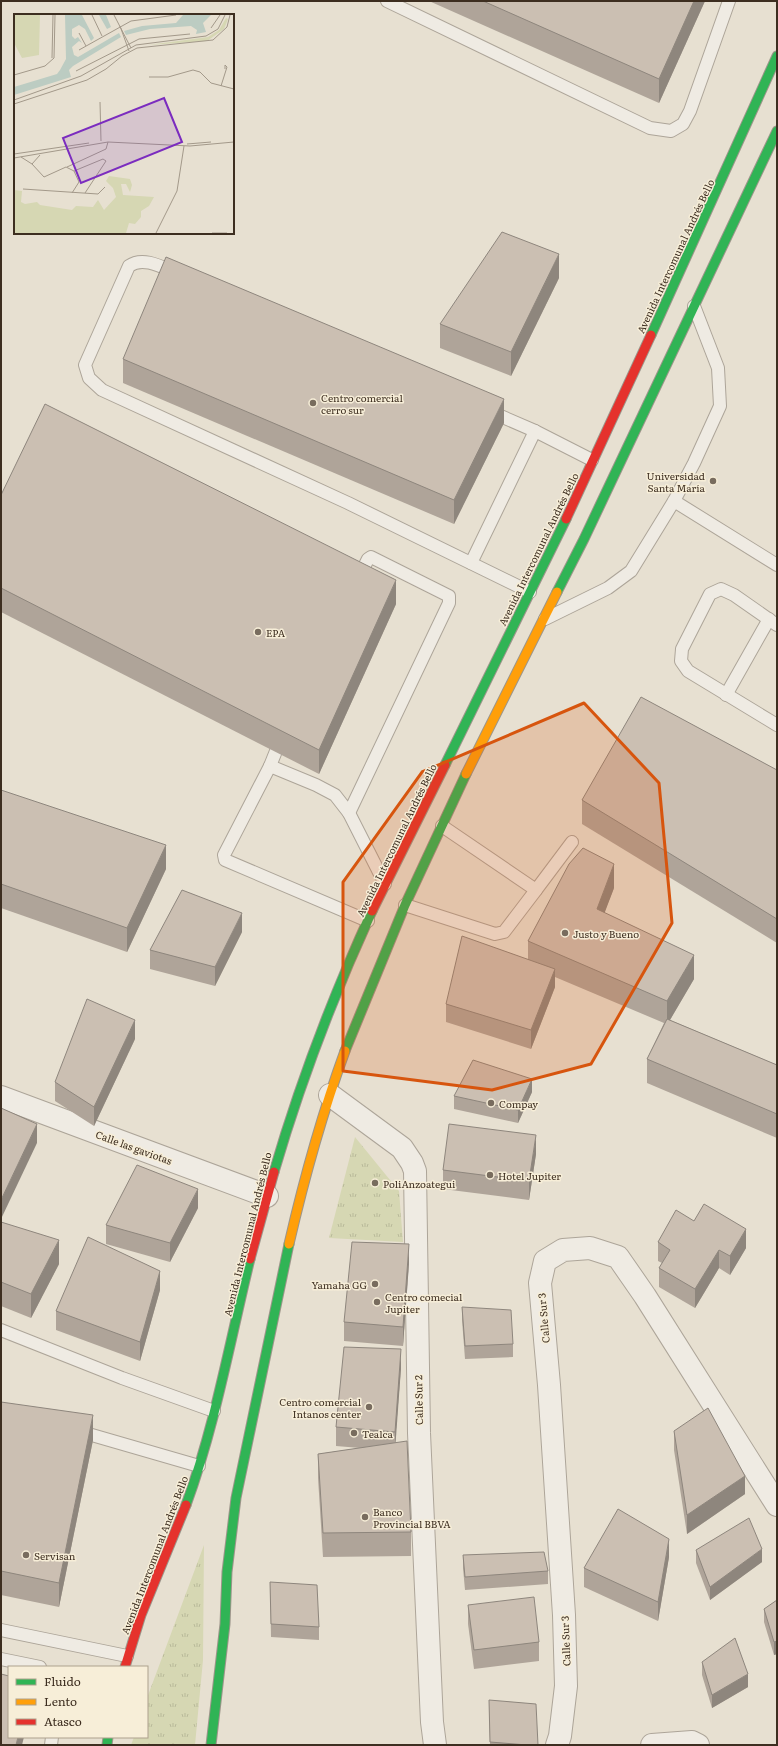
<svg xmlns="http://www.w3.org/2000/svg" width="778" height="1746" viewBox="0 0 778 1746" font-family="Literata,serif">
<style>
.park{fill:url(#park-tufts)}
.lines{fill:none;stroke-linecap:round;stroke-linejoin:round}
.lane-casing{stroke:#ada599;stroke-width:14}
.street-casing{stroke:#ada599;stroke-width:24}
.fast-casing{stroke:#9c958a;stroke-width:11}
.slow-casing{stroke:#9c958a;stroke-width:11}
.jam-casing{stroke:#9c958a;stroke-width:11}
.lane{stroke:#efebe3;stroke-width:12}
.street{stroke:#efebe3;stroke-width:22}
.fast{stroke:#30b455;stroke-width:9}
.slow{stroke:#ff9f0a;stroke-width:9}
.jam{stroke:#e5322d;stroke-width:9}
.wall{fill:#afa499}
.shaded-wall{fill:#8e867d}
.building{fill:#cbbfb2;stroke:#8e867d}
.marked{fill:#d7550e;fill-opacity:0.2;stroke:#d7550e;stroke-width:3;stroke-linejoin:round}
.poi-dot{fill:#786c5e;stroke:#f7eed8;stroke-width:1.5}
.labels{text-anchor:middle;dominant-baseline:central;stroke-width:3;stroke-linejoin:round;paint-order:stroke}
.street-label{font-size:10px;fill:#3d2e20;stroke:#f7eed8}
.poi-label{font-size:10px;fill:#3d2e20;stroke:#f7eed8;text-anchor:start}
.inset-road{fill:none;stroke:#a3998a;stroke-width:1}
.view{fill:#7b2cbf;fill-opacity:0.15;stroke:#7b2cbf;stroke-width:2}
.inset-edge{fill:none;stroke:#3d2e20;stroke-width:2}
</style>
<defs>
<pattern id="park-tufts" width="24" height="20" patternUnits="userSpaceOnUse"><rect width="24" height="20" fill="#d6d7b3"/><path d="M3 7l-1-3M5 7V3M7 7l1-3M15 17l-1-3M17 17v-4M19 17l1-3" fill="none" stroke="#b9b99a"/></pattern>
</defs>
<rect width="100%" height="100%" fill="#e7e0d1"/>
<g class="park">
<path d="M 355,1137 L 399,1191 L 403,1242 L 329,1238 Z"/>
<path d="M 204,1545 L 203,1660 L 195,1745 L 131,1745 L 134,1737 L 147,1737 L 147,1698 Z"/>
</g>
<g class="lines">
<defs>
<g id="lane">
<path d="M 387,1 L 650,128 L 671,131 L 683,124 L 690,111 L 729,1"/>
<path d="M 176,273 C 162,267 143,256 129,266 L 85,365 L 89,378 L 102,390 L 348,503 L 530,592"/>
<path d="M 489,411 L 535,431 L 592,460"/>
<path d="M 674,501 L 777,565"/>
<path d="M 471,563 L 535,431"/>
<path d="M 545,619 L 608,588 L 631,571 L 674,501 L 694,463 L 720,406 L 718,368 L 694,306"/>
<path d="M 777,625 L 734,595 L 721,589 L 710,594 L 682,649 L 681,661 L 688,671 L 777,725"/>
<path d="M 726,695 L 769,619"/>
<path d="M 276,751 L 270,766 L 316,785 L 335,795 L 349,813 L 449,603 L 449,596 L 371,557 L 368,559 L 358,579"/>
<path d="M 270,766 L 224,855 L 225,860 L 368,921"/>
<path d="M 349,813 L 385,884"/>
<path d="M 536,890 L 572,842"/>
<path d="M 405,905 L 495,934 L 504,932 L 536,890 L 442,826"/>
<path d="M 1,1330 L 122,1378 L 214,1411"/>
<path d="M 78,1431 L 199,1466"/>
<path d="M 1,1630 L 127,1656"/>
<path d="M 1,1659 L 40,1667"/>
<path d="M 51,1745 L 52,1737"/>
</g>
<g id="street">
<path d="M 330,1095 L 402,1148 L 412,1163 L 415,1171 L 419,1433 L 432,1722 L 435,1745"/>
<path d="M 1,1097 L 267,1196"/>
<path d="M 557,1745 L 560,1736 L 566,1686 L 564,1615 L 549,1385 L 540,1283 L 545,1261 L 563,1250 L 590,1248 L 618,1257 L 645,1296 L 777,1505"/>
<path d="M 652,1745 L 692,1742 L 698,1745"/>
</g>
<g id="fast">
<path d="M 651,335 L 777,56"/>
<path d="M 557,592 L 584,539 L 777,131"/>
<path d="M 445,765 L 566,519"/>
<path d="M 345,1051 L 405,905 L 466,774"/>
<path d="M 274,1172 C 300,1083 333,996 372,911"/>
<path d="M 186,1505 C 215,1426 230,1341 250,1259"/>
<path d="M 107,1745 L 108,1737"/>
<path d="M 211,1745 L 225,1624 L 227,1572 L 236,1498 L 289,1244"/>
</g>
<g id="slow">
<path d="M 466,774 L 557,592"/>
<path d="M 289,1244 C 304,1179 322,1114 345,1051"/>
</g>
<g id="jam">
<path d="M 566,519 L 651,335"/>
<path d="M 372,911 L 445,765"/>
<path d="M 250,1259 L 274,1172"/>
<path d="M 125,1667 L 141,1615 L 186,1505"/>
</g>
</defs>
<use href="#lane" class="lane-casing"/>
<use href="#street" class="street-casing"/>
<use href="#fast" class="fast-casing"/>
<use href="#slow" class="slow-casing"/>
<use href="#jam" class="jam-casing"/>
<use href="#lane" class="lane"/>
<use href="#street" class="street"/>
<use href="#fast" class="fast"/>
<use href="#slow" class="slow"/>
<use href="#jam" class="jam"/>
</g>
<g class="wall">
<path d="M 429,1 L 705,1 L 659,103 Z"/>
<path d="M 559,278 L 511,376 L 440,348 L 440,324 Z"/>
<path d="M 123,359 L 504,423 L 454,524 L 123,383 Z"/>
<path d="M 1,495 L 396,604 L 319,774 L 1,612 Z"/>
<path d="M 777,770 L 777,943 L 582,824 L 582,800 Z"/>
<path d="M 1,790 L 166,869 L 127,952 L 1,908 Z"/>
<path d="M 614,888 L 604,913 L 694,979 L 670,1020 L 777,1065 L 777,1138 L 647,1083 L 647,1059 L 664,1023 L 555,977 L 555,987 L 531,1049 L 446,1022 L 446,1004 L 528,959 L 528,941 Z"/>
<path d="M 242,932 L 215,986 L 150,969 L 150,950 Z"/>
<path d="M 135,1039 L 94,1126 L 55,1101 L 55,1082 Z"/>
<path d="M 532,1092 L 518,1123 L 454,1109 L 454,1096 Z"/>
<path d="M 536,1154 L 529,1200 L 443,1189 L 443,1170 Z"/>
<path d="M 198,1208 L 170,1262 L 106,1244 L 106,1225 Z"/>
<path d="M 694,1221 L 746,1248 L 730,1275 L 719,1268 L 695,1308 L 659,1287 L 659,1268 L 662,1263 L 658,1261 L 658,1242 Z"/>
<path d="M 1,1222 L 59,1264 L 31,1318 L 1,1306 Z"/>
<path d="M 409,1263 L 403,1346 L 344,1341 L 344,1322 Z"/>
<path d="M 160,1290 L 140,1361 L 56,1330 L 56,1311 Z"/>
<path d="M 462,1307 L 513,1344 L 513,1357 L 465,1359 L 462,1320 Z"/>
<path d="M 401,1368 L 395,1442 L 411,1532 L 411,1556 L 323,1557 L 318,1478 L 318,1454 L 360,1448 L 336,1446 L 336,1427 Z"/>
<path d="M 1,1402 L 93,1440 L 59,1607 L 1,1595 Z"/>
<path d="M 674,1431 L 745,1494 L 687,1534 L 674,1450 Z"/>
<path d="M 696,1550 L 762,1562 L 710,1600 L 696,1563 Z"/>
<path d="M 463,1555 L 548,1571 L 548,1584 L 465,1590 L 463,1568 Z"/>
<path d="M 669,1557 L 658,1621 L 584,1587 L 584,1568 Z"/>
<path d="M 270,1582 L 319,1627 L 319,1640 L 271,1637 Z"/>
<path d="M 777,1600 L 777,1654 L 774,1655 L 764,1622 L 764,1609 Z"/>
<path d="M 468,1605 L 539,1642 L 539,1661 L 474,1669 L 468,1624 Z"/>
<path d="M 702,1662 L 748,1687 L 712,1708 L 702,1675 Z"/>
<path d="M 489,1700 L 538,1745 L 490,1745 Z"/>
</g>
<g class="shaded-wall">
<path d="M 694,1 L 705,1 L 659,103 L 659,79 Z"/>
<path d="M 559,254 L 559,278 L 511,376 L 511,352 Z"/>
<path d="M 504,399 L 504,423 L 454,524 L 454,500 Z"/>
<path d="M 396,580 L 396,604 L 319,774 L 319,750 Z"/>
<path d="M 166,845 L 166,869 L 127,952 L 127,928 Z"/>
<path d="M 614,864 L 614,888 L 597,933 L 597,909 Z"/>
<path d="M 242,913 L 242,932 L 215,986 L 215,967 Z"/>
<path d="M 694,955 L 694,979 L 667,1025 L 667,1001 Z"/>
<path d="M 555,969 L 555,987 L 531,1049 L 531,1030 Z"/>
<path d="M 135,1020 L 135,1039 L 94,1126 L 94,1107 Z"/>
<path d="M 532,1079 L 532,1092 L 518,1123 L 518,1110 Z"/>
<path d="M 37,1124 L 37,1143 L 1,1219 L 1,1200 Z"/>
<path d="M 536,1135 L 536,1154 L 529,1200 L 529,1181 Z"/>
<path d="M 198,1189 L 198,1208 L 170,1262 L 170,1243 Z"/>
<path d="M 746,1229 L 746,1248 L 730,1275 L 730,1256 Z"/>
<path d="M 59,1240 L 59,1264 L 31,1318 L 31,1294 Z"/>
<path d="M 409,1244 L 409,1263 L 403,1346 L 403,1327 Z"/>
<path d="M 719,1250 L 719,1268 L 695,1308 L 695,1289 Z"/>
<path d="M 160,1271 L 160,1290 L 140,1361 L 140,1342 Z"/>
<path d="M 401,1349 L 401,1368 L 395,1451 L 395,1432 Z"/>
<path d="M 93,1415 L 93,1440 L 59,1607 L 59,1583 Z"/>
<path d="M 745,1476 L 745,1494 L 687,1534 L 687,1515 Z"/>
<path d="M 669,1539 L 669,1557 L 658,1621 L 658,1602 Z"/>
<path d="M 762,1549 L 762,1562 L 710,1600 L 710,1587 Z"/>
<path d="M 777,1641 L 777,1654 L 774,1655 L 774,1642 Z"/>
<path d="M 748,1674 L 748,1687 L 712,1708 L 712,1695 Z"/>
<path d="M 18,1737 L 24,1737 L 22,1745 L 16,1745 Z"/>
</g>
<g class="building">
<path d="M 483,1 L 694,1 L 659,79 Z"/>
<path d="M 502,232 L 559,254 L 511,352 L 440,324 Z"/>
<path d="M 166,257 L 504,399 L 454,500 L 123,359 Z"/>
<path d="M 45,404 L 396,580 L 319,750 L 1,588 L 1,495 Z"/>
<path d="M 641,697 L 777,770 L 777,919 L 582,800 Z"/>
<path d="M 1,790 L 166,845 L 127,928 L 1,884 Z"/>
<path d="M 583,848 L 614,864 L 597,909 L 694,955 L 667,1001 L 528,941 L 569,864 Z"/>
<path d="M 182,890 L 242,913 L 215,967 L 150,950 Z"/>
<path d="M 462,936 L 555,969 L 531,1030 L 446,1004 Z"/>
<path d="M 87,999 L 135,1020 L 94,1107 L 55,1082 Z"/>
<path d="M 667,1019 L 777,1065 L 777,1114 L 647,1059 Z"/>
<path d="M 473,1060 L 532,1079 L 518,1110 L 454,1096 Z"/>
<path d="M 1,1108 L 37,1124 L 1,1200 Z"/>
<path d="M 449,1124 L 536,1135 L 529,1181 L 443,1170 Z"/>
<path d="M 137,1165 L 198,1189 L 170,1243 L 106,1225 Z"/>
<path d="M 704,1204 L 746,1229 L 730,1256 L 719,1250 L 695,1289 L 659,1268 L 670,1250 L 658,1242 L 676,1210 L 694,1221 Z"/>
<path d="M 1,1222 L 59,1240 L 31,1294 L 1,1282 Z"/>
<path d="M 88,1237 L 160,1271 L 140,1342 L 56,1311 Z"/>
<path d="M 352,1242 L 409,1244 L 403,1327 L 344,1322 Z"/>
<path d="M 462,1307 L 511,1310 L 513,1344 L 465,1346 Z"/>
<path d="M 344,1347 L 401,1349 L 395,1432 L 336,1427 Z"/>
<path d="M 1,1402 L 93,1415 L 59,1583 L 1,1571 Z"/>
<path d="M 708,1408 L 745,1476 L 687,1515 L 674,1431 Z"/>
<path d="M 407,1441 L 411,1532 L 323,1533 L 318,1454 Z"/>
<path d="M 618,1509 L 669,1539 L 658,1602 L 584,1568 Z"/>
<path d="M 749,1518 L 762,1549 L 710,1587 L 696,1550 Z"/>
<path d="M 544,1552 L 548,1571 L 465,1577 L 463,1555 Z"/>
<path d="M 270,1582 L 317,1585 L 319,1627 L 271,1624 Z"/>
<path d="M 534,1597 L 539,1642 L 474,1650 L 468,1605 Z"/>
<path d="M 777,1600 L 777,1641 L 774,1642 L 764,1609 Z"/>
<path d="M 735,1638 L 748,1674 L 712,1695 L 702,1662 Z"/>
<path d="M 1,1674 L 9,1676 L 9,1737 L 18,1737 L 16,1745 L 1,1745 Z"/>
<path d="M 489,1700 L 536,1704 L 538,1745 L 527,1745 L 490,1742 Z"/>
</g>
<path class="marked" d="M 584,703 L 659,783 L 672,923 L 591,1064 L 492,1090 L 343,1071 L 343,882 L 422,772 Z"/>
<g class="poi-dot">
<circle cx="313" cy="403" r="4"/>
<circle cx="713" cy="481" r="4"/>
<circle cx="258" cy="632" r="4"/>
<circle cx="565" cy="933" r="4"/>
<circle cx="491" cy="1103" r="4"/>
<circle cx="490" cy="1175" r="4"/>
<circle cx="375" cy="1183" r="4"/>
<circle cx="375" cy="1284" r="4"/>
<circle cx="377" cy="1302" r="4"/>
<circle cx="369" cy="1407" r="4"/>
<circle cx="354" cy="1433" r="4"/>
<circle cx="365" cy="1517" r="4"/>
<circle cx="26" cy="1555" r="4"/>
</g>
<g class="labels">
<g class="street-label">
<text transform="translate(675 256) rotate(-65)">Avenida Intercomunal Andrés Bello</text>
<text transform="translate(538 549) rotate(-64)">Avenida Intercomunal Andrés Bello</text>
<text transform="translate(396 840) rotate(-64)">Avenida Intercomunal Andrés Bello</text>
<text transform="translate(134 1147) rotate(20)">Calle las gaviotas</text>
<text transform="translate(247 1234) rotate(-76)">Avenida Intercomunal Andrés Bello</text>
<text transform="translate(543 1318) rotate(-95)">Calle Sur 3</text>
<text transform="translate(418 1400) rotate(-91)">Calle Sur 2</text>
<text transform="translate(154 1555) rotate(-69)">Avenida Intercomunal Andrés Bello</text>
<text transform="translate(565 1641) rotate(-92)">Calle Sur 3</text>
</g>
<g class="poi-label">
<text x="321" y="397">Centro comercial<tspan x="321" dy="12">cerro sur</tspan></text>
<text x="705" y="475" text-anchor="end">Universidad<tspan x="705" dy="12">Santa María</tspan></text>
<text x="266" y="632">EPA</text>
<text x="573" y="933">Justo y Bueno</text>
<text x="499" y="1103">Compay</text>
<text x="498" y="1175">Hotel Jupiter</text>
<text x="383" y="1183">PoliAnzoategui</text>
<text x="367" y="1284" text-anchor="end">Yamaha GG</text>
<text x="385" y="1296">Centro comecial<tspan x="385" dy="12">Jupiter</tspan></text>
<text x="361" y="1401" text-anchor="end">Centro comercial<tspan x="361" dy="12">Intanos center</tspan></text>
<text x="362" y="1433">Tealca</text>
<text x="373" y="1511">Banco<tspan x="373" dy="12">Provincial BBVA</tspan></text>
<text x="34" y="1555">Servisan</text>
</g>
</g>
<g transform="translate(14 14)">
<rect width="220" height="220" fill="#e7e0d1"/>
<path d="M 0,1 L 26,1 L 25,41 L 8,44 L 0,29 Z" fill="#d6d7b3"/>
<path d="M 95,162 L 116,165 L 118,171 L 116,178 L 112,170 L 107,170 L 109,181 L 140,183 L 135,192 L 127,197 L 127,203 L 121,210 L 115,209 L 112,219 L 0,219 L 0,176 L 8,177 L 7,188 L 11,190 L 23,188 L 26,191 L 58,196 L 62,192 L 79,193 L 84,186 L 90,196 L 102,183 L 99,174 L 92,167 Z" fill="#d6d7b3"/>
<path d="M 212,4 L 214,5 L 210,15 L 193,27 L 134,31 L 194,23 L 205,16 Z" fill="#d6d7b3"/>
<path d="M 51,1 L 68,1 L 80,24 L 77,27 L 71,15 L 65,11 L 58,15 L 58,22 L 61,25 L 64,23 L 68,29 L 65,27 L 58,33 L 60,41 L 64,43 L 105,19 L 107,23 L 59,52 L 55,56 L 57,63 L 0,81 L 0,73 L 43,60 L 46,56 L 52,45 ZM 85,1 L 92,1 L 97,13 L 93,15 ZM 169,1 L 197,1 L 189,9 L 192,18 L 182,20 L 183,16 L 177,12 L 136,15 L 112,21 L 110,17 L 128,12 L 162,9 Z" fill="#bcccc2"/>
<path class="inset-road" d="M 78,1 L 88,22M 100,1 L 117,34M 106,12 L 115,37M 197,14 L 206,1M 65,19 L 72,32M 65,36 L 117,7 L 162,1M 38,44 L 39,1M 62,57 L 125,25 L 176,20M 0,61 L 31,52 L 40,44 L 41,1M 135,63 L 154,63 L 179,56 L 186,58 L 197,69 L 220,75M 207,72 L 213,53 L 211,51 L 211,55M 0,86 L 67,62 L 122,31 L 192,22 L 204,15 L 211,1M 86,88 L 87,127M 0,90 L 73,66 L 92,55 L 108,42 L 123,34 L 199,26 L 213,13 L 216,1M 173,130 L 197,128M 0,140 L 75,129M 7,143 L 18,150 L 30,163 L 52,153 L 60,157 L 65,168 L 58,179M 0,144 L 94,128 L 176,132 L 220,128M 18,150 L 26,141M 53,153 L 92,135 L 94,128M 60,157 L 89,145 L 92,147 L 71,179M 9,175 L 84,180 L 91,173M 142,219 L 163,177 L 170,132M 198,219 L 213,219"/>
<path class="view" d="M 150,84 L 168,128 L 67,169 L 49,124 Z"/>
<rect width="220" height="220" class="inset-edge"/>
</g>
<rect width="778" height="1746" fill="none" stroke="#3d2e20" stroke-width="4"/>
<rect x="8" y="1666" width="140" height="72" fill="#f7eed8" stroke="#ada18e"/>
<rect x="16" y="1679" width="20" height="6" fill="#30b455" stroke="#ada18e"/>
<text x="44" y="1686" font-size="12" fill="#3d2e20">Fluido</text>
<rect x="16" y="1699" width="20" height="6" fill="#ff9f0a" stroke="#ada18e"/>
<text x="44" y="1706" font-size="12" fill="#3d2e20">Lento</text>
<rect x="16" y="1719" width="20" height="6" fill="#e5322d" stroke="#ada18e"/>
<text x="44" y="1726" font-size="12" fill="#3d2e20">Atasco</text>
</svg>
